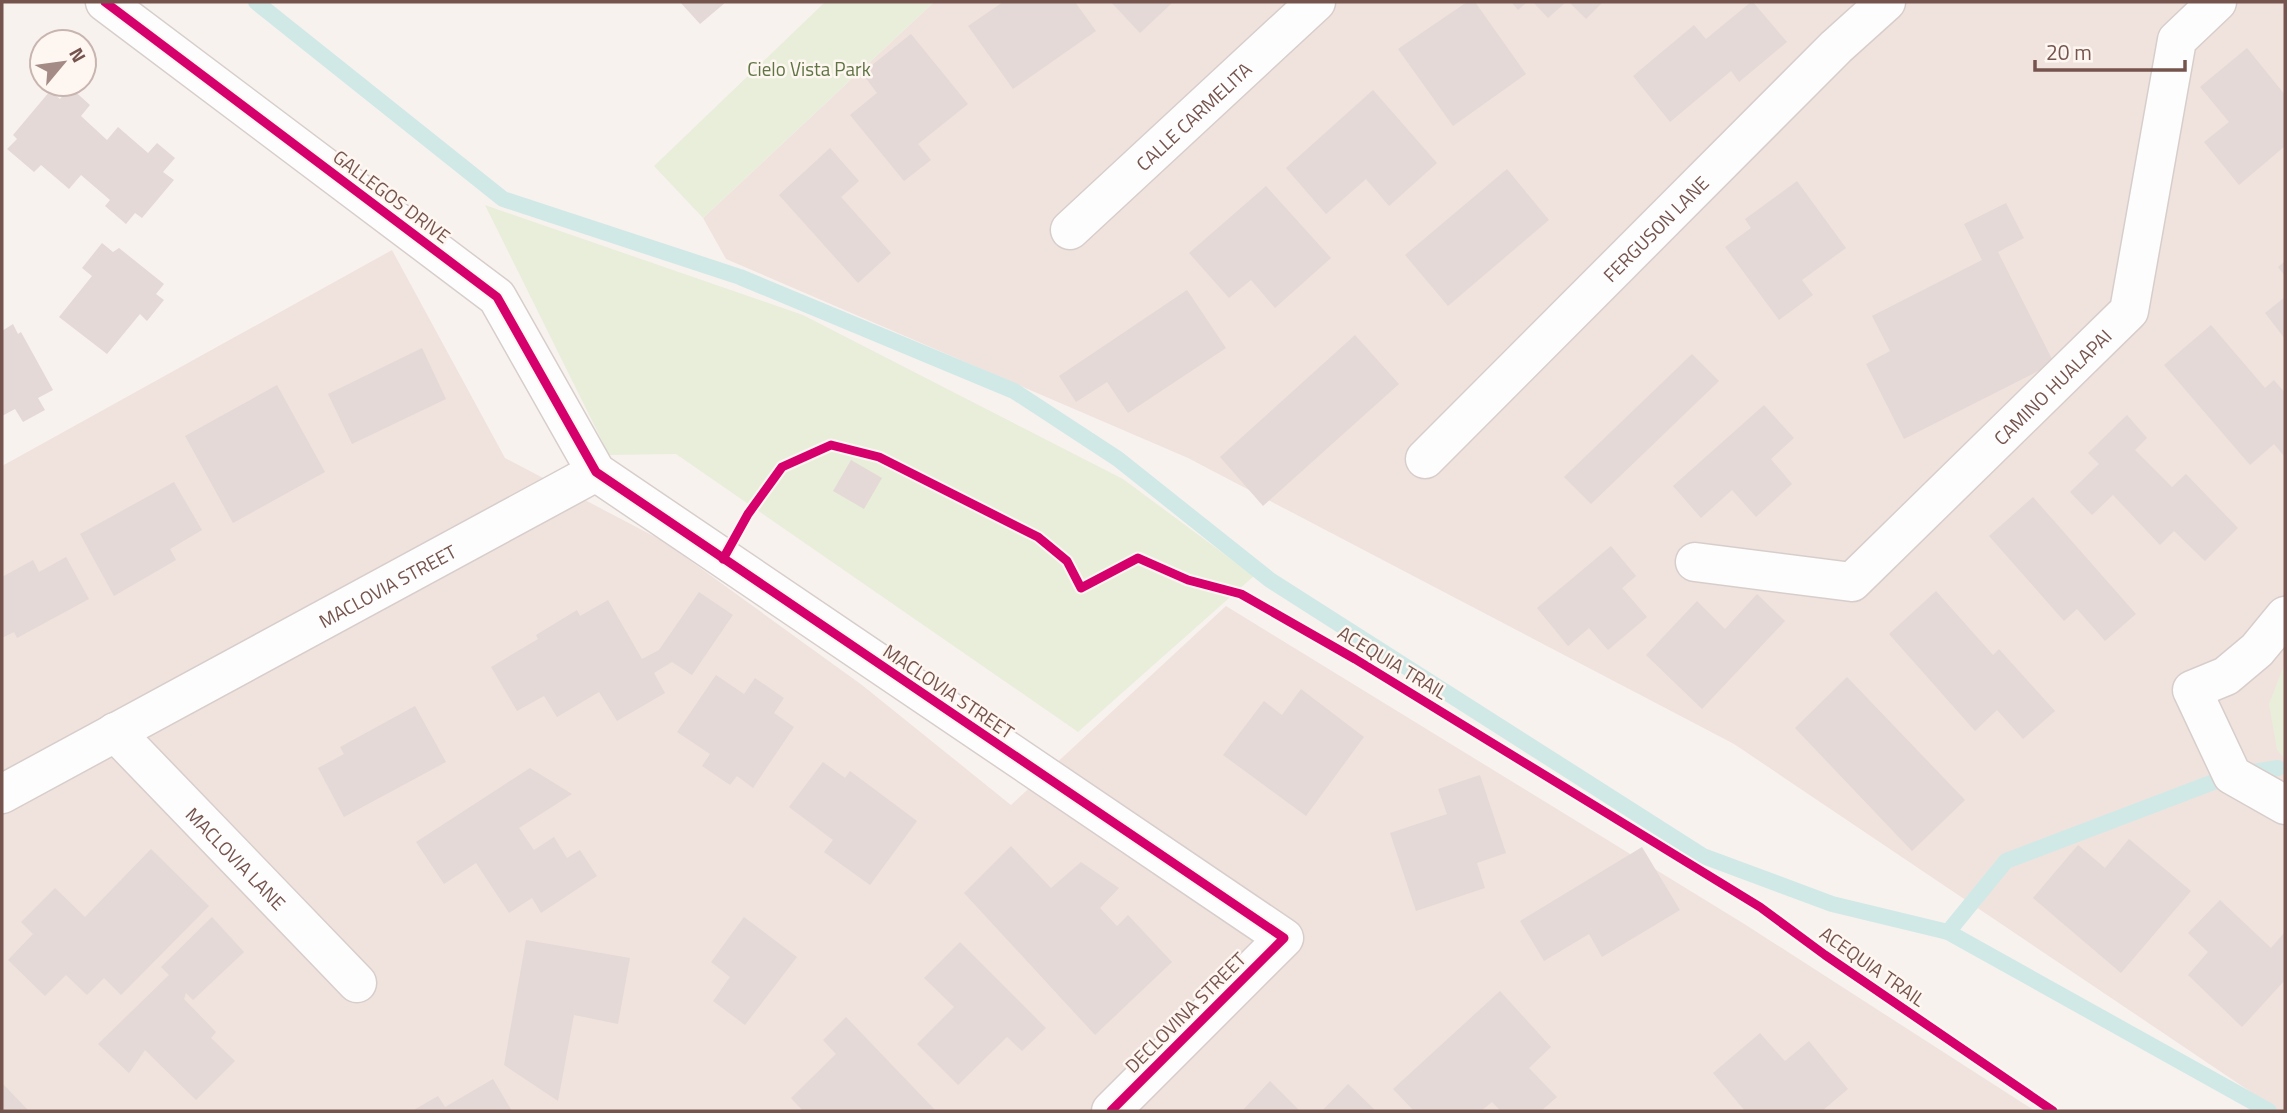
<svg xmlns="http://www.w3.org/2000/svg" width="2287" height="1113" viewBox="0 0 2287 1113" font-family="'Titillium Web',sans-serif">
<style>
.residential{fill:#f0e3dd}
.green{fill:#e9eeda}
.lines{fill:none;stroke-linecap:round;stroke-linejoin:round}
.stream{stroke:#d0e9e6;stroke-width:16}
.building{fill:#e4d9d6}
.minor-casing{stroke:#d7cecb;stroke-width:41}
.minor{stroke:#fefdfd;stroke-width:38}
.cycleway-casing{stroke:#fef6f1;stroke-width:13}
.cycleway{stroke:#d6006c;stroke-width:9}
.labels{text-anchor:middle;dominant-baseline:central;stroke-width:5;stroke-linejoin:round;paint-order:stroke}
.park-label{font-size:19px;fill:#5e7543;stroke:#fef6f1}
.street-label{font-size:19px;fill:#76544e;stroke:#fef6f1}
</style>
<rect width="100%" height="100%" fill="#f8f2ef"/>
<g class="residential">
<path d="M 934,2 L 2285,2 L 2285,1111 L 2279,1111 L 1734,744 L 1188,458 L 726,259 L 703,218 Z"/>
<path d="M 392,250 L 505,458 L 663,541 L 862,685 L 1011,805 L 1226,606 L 1746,925 L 2035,1111 L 2,1111 L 2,466 Z"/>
</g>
<g class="green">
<path d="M 825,2 L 934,2 L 703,218 L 654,166 Z"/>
<path d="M 485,205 L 803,315 L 1123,479 L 1254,576 L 1078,732 L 676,454 L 609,455 Z"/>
<path d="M 2285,663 L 2285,759 L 2277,750 L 2269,704 Z"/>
</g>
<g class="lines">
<g class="stream">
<path d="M 256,2 L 503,199 L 740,277 L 1014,391 L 1118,459 L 1270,580 L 1703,856 L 1832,904 L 1948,932 L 2269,1111"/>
<path d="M 1948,932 L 2006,861 L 2232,775 L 2278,768"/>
</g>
</g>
<g class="building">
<path d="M 680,2 L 726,2 L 700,24 Z"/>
<path d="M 1003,2 L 1075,2 L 1096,31 L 1013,89 L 968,26 Z"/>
<path d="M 1111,2 L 1173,2 L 1140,33 Z"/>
<path d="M 1467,2 L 1475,2 L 1526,74 L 1453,126 L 1398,49 Z"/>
<path d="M 1511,2 L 1527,2 L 1518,10 Z"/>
<path d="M 1533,2 L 1566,2 L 1548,18 Z"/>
<path d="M 1569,2 L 1603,2 L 1586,19 Z"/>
<path d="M 1751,2 L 1753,2 L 1787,42 L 1739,82 L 1731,71 L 1670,122 L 1633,76 L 1694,25 L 1706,39 Z"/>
<path d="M 911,34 L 968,104 L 918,144 L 931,160 L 904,181 L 850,115 L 877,93 L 862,73 Z"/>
<path d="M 2247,48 L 2285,95 L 2285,146 L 2239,185 L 2204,142 L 2229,122 L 2200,87 Z"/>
<path d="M 70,87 L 90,105 L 81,116 L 107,140 L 118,127 L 148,153 L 157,143 L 175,158 L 163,172 L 174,180 L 142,218 L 135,213 L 126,224 L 105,206 L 110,200 L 81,175 L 69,189 L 41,165 L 34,172 L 7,149 L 17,139 L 13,135 L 50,91 L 60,99 Z"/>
<path d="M 1373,90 L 1437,163 L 1389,206 L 1366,179 L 1326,214 L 1286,168 Z"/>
<path d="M 830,148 L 859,181 L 841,197 L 891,253 L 858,283 L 779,195 Z"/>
<path d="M 1507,169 L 1549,220 L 1448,306 L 1405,255 Z"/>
<path d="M 1797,181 L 1846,248 L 1802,280 L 1813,295 L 1779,320 L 1725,247 L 1751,228 L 1745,219 Z"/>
<path d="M 1266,186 L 1331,258 L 1275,308 L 1251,280 L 1229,298 L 1189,253 Z"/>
<path d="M 2006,203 L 2024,238 L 1998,252 L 2054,363 L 1904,439 L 1866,364 L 1890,351 L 1872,316 L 1982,260 L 1964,224 Z"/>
<path d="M 102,243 L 113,252 L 119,248 L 164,284 L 156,294 L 164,300 L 147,321 L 140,314 L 107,354 L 59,317 L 92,276 L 82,268 Z"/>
<path d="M 2285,261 L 2285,276 L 2278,267 Z"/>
<path d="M 1187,290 L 1226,348 L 1128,413 L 1107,382 L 1076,402 L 1059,376 Z"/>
<path d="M 2285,297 L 2285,339 L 2265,313 Z"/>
<path d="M 13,324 L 18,334 L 21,332 L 53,390 L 38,398 L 45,410 L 23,422 L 15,409 L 2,416 L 2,331 Z"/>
<path d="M 2211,325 L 2265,388 L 2274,380 L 2285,393 L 2285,457 L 2274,444 L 2250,465 L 2164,365 Z"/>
<path d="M 1355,335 L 1399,384 L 1263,506 L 1220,457 Z"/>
<path d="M 422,348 L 446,399 L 352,444 L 328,394 Z"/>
<path d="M 1692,354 L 1719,381 L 1591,504 L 1564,477 Z"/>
<path d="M 277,385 L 325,472 L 233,523 L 185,436 Z"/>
<path d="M 1764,405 L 1794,438 L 1771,459 L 1792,484 L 1756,517 L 1732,490 L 1701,518 L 1673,486 Z"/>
<path d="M 2127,415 L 2147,438 L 2135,450 L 2172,487 L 2186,474 L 2238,528 L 2205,561 L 2174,531 L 2160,545 L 2113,495 L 2092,515 L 2070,492 L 2099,464 L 2088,453 Z"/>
<path d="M 851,460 L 882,478 L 864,509 L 833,491 Z"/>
<path d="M 174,482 L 202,530 L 170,549 L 176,560 L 114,596 L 80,534 Z"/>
<path d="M 2033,497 L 2136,614 L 2105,641 L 2077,609 L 2064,621 L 1989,536 Z"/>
<path d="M 1611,546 L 1636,576 L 1622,588 L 1647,617 L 1608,650 L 1589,628 L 1568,646 L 1537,608 Z"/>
<path d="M 66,557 L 89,599 L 17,638 L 14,632 L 2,638 L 2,577 L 33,560 L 39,572 Z"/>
<path d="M 1936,591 L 1993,655 L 1999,649 L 2055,711 L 2023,739 L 1997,710 L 1975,731 L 1889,634 Z"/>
<path d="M 699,592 L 733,615 L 692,675 L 672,662 L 654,673 L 665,693 L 617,721 L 599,692 L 557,717 L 544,696 L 517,711 L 491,667 L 538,639 L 536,635 L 577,610 L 580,616 L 608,600 L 642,659 L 659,650 Z"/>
<path d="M 1757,594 L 1785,621 L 1702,709 L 1646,655 L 1697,601 L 1725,629 Z"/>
<path d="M 716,675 L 744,694 L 755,678 L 784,698 L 774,713 L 794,727 L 753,788 L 737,776 L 730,785 L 702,766 L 710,754 L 677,732 Z"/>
<path d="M 1847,677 L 1965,800 L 1912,851 L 1795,728 Z"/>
<path d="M 1301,689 L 1364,737 L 1306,816 L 1223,755 L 1264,701 L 1282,715 Z"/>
<path d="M 415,706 L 446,762 L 344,817 L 318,768 L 344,754 L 340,747 Z"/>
<path d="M 823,762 L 845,778 L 850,771 L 917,821 L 870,885 L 824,852 L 833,840 L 789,807 Z"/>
<path d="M 530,768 L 572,794 L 519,828 L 534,850 L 554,837 L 567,858 L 580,850 L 597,876 L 541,913 L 532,898 L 509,913 L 476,863 L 444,884 L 416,842 Z"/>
<path d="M 1480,775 L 1506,853 L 1477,863 L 1485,888 L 1416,911 L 1390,833 L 1447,814 L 1438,789 Z"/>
<path d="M 2129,839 L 2191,891 L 2121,973 L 2033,898 L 2078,845 L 2105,868 Z"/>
<path d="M 1011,846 L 1051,888 L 1081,862 L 1119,888 L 1100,908 L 1117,926 L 1128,915 L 1172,962 L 1095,1035 L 964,893 Z"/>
<path d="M 1642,847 L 1680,910 L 1602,957 L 1589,934 L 1544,961 L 1520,921 Z"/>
<path d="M 151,849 L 209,906 L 121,995 L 104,978 L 87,995 L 66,975 L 45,996 L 8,960 L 33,934 L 21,922 L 55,888 L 85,917 Z"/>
<path d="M 2220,900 L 2271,948 L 2285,932 L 2285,980 L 2242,1027 L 2188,975 L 2208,952 L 2188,933 Z"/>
<path d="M 212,917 L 244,952 L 193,1000 L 186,993 L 184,999 L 216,1032 L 211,1038 L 235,1061 L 196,1100 L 145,1050 L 129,1073 L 98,1044 L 169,975 L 161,967 Z"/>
<path d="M 744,917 L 797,957 L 745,1025 L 713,1001 L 730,977 L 711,962 Z"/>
<path d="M 526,940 L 630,958 L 618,1024 L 574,1015 L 558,1101 L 504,1065 Z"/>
<path d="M 960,942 L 1046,1028 L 1022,1051 L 1007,1037 L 958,1085 L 917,1044 L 954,1007 L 924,978 Z"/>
<path d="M 1500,991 L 1551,1047 L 1529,1068 L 1557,1097 L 1541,1111 L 1501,1111 L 1492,1102 L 1481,1111 L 1414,1111 L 1393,1089 Z"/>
<path d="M 846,1017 L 936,1111 L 803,1111 L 791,1098 L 836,1054 L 823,1040 Z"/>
<path d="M 1760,1033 L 1785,1061 L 1809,1041 L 1848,1089 L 1822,1111 L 1745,1111 L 1713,1073 Z"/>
<path d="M 493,1079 L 512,1111 L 412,1111 L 438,1096 L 445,1107 Z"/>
<path d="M 1270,1081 L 1300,1111 L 1242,1111 Z"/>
<path d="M 2,1083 L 29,1111 L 2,1111 Z"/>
<path d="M 1348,1084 L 1376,1111 L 1322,1111 Z"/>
</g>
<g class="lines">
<defs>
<g id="minor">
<path d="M 105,2 L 497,297 L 596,472 L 1284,938 L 1111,1111"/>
<path id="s1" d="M 1070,230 L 1316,2"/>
<path id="s2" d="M 1425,459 L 1836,47 L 1886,2"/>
<path id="s3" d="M 1695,562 L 1852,582 L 2129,311 L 2177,40 L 2217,2"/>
<path d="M 2285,616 L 2257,650 L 2226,676 L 2192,690 L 2232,775 L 2285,805"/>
<path id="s4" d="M 115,732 L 357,983"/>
<path id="s5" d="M 2,794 L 596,472"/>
</g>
</defs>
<use href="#minor" class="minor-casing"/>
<use href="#minor" class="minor"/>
<defs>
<g id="cycleway">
<path d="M 105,2 L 497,297 L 596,472 L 1284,938 L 1111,1111"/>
<path d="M 723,559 L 748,514 L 782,467 L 831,445 L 879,457 L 1038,537 L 1067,561 L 1081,588 L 1138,558 L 1188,580 L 1241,594 L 1355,659 L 1760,907 L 1825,955 L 2053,1111"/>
</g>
</defs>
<use href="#cycleway" class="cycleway-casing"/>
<use href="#cycleway" class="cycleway"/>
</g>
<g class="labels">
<g class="park-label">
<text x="809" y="68">Cielo Vista Park</text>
</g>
<g class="street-label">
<text stroke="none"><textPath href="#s1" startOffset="168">CALLE CARMELITA</textPath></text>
<text transform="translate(392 196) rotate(37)">GALLEGOS DRIVE</text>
<text stroke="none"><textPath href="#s2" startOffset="326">FERGUSON LANE</textPath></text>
<text stroke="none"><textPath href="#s3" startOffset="438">CAMINO HUALAPAI</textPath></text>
<text stroke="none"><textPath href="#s5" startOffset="438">MACLOVIA STREET</textPath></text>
<text transform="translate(1393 662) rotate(31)">ACEQUIA TRAIL</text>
<text transform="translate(949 691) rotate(34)">MACLOVIA STREET</text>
<text stroke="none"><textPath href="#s4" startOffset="175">MACLOVIA LANE</textPath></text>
<text transform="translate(1873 966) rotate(35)">ACEQUIA TRAIL</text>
<text transform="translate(1185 1012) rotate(-45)">DECLOVINA STREET</text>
</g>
</g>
<rect width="2287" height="1113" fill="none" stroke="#76544e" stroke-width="7"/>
<g transform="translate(63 63) rotate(61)"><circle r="33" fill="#fef6f1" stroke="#c8b5b0" stroke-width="2"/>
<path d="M0-5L12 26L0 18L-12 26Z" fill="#a48b86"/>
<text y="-10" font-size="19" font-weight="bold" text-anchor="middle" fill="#76544e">N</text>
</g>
<path d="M2035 60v10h150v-10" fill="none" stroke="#76544e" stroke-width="3.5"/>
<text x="2046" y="60" font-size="21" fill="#76544e" stroke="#fef6f1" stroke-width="5" paint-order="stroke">20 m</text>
</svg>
